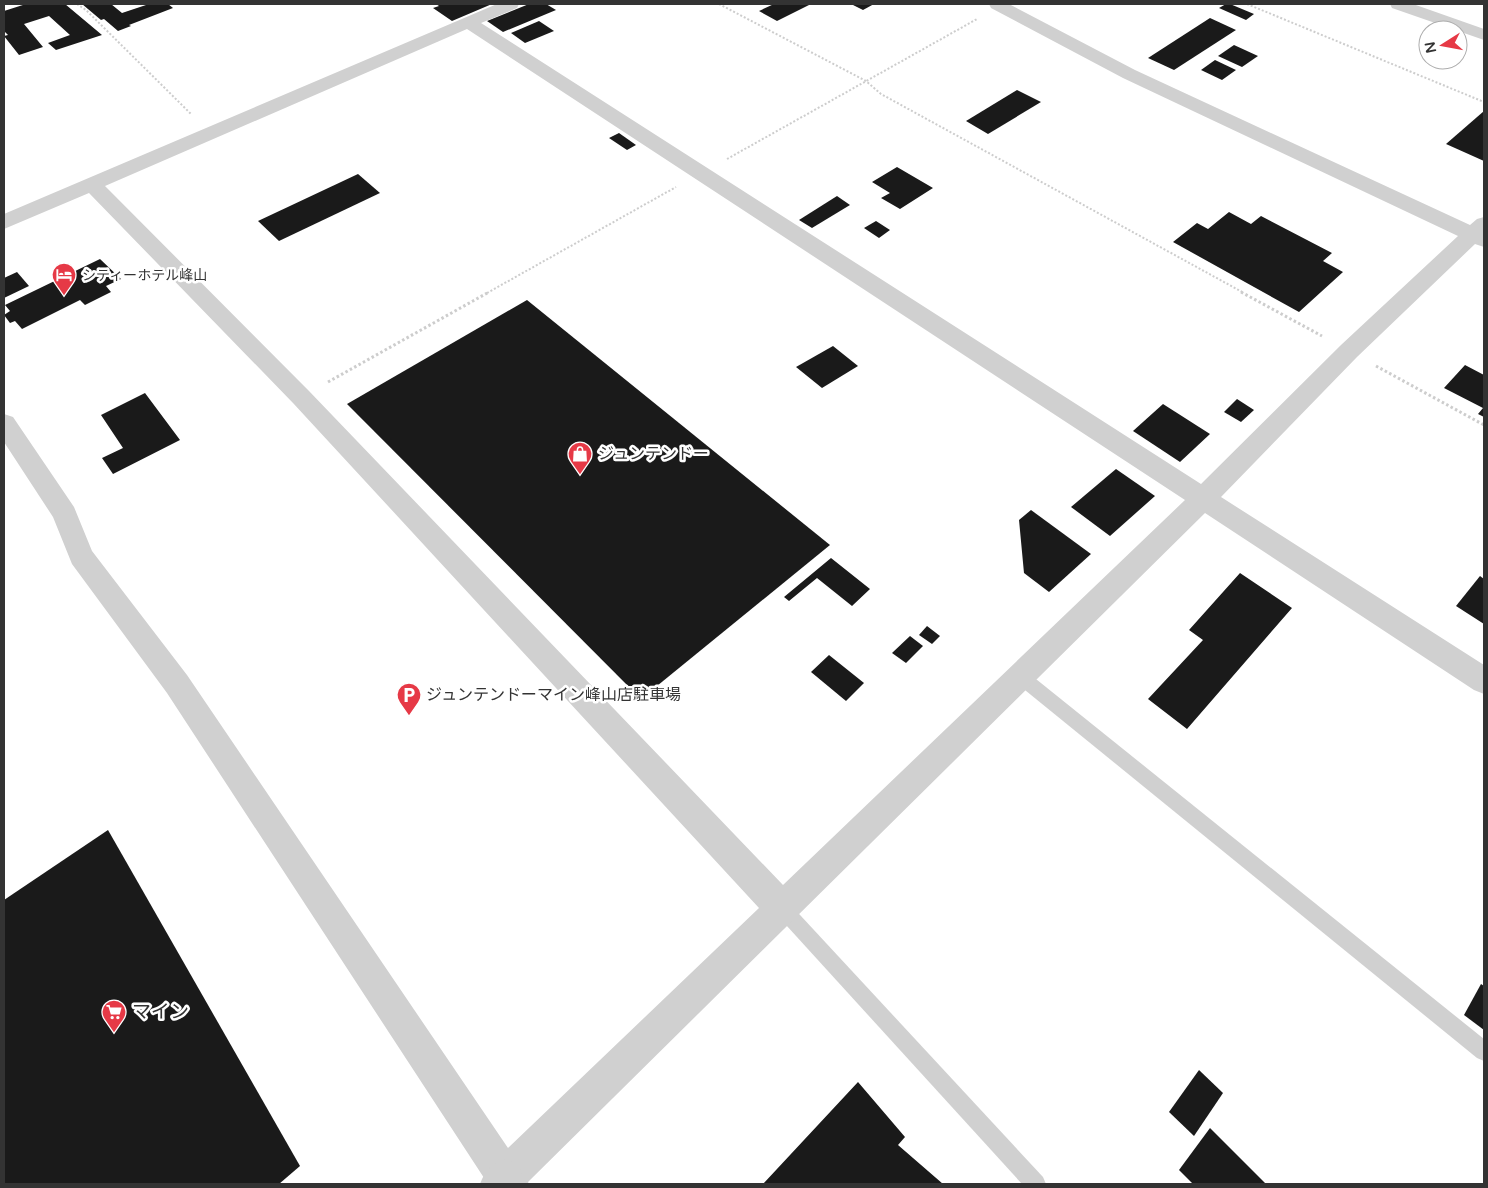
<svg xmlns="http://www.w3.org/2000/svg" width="1488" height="1188" viewBox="0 0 1488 1188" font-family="'Varela Round','Noto Sans JP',sans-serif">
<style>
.building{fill:#1a1a1a}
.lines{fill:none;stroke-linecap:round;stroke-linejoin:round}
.path-far1{stroke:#cdcdcd;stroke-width:2;stroke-dasharray:2 2;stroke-linecap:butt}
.path{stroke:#cdcdcd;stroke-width:3;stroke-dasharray:2.5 2.5;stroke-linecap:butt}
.service{fill:#d0d0d0;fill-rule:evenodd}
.minor{fill:#d0d0d0;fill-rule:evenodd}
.tertiary{fill:#d0d0d0;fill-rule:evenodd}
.labels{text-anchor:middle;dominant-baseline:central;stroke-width:5;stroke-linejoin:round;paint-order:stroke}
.far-poi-label{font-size:14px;fill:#333;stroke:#fff;text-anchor:start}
.poi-label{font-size:16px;fill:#333;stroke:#fff;text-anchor:start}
.near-poi-label{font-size:19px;fill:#333;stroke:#fff;text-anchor:start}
</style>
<rect width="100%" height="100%" fill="#fff"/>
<g class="building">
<path d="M 26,4 L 65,4 L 102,35 L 56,50 L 48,43 L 70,35 L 49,16 L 24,24 L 43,47 L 19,55 L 4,36 L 8,35 L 4,31 L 4,11 Z"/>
<path d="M 82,4 L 111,4 L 122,13 L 149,4 L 168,4 L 173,8 L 129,25 L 131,26 L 118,31 L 104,19 L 101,20 Z"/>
<path d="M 436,4 L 492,4 L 452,21 L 433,8 L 439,6 Z"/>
<path d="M 529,4 L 546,4 L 556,10 L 503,32 L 487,21 Z"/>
<path d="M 774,4 L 811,4 L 777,21 L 759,11 Z"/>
<path d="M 851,4 L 874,4 L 863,10 Z"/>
<path d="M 1226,4 L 1230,4 L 1254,14 L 1246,20 L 1219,8 Z"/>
<path d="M 1210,18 L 1236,30 L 1174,70 L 1148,58 Z"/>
<path d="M 539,21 L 554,31 L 525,43 L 511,33 Z"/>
<path d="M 1234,45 L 1258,56 L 1242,67 L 1218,56 Z"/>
<path d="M 1215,60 L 1236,70 L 1222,80 L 1201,70 Z"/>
<path d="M 1017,90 L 1041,102 L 988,134 L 966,121 Z"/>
<path d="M 1484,111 L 1484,161 L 1446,144 Z"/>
<path d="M 619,133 L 636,145 L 627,150 L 609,138 Z"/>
<path d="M 897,167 L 933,188 L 900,209 L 881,198 L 890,193 L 872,182 Z"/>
<path d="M 358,174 L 380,193 L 279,241 L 258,221 Z"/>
<path d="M 837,196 L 850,205 L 812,228 L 799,220 Z"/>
<path d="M 1229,212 L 1251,224 L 1261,216 L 1332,253 L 1323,261 L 1343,272 L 1299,312 L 1173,242 L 1197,223 L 1208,229 Z"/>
<path d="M 876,221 L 890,230 L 879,238 L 864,228 Z"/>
<path d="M 100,259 L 121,279 L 106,286 L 111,292 L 85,305 L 80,300 L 22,329 L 15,321 L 10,323 L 4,315 L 10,311 L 5,305 Z"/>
<path d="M 17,272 L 29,286 L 4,298 L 4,278 Z"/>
<path d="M 527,300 L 830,545 L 641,699 L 347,404 Z"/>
<path d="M 833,346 L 858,366 L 822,388 L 796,367 Z"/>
<path d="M 1465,365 L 1484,375 L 1484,417 L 1478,414 L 1483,408 L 1444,388 Z"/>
<path d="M 145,393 L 180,440 L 113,474 L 102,458 L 123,448 L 101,415 Z"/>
<path d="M 1237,399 L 1254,410 L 1241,422 L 1224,412 Z"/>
<path d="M 1163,404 L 1210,434 L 1180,462 L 1133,431 Z"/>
<path d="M 1116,469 L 1155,496 L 1110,536 L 1071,507 Z"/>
<path d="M 1031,510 L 1091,554 L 1049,592 L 1024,573 L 1019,520 Z"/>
<path d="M 831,558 L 870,589 L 852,606 L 817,578 L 789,601 L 784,597 Z"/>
<path d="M 1240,573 L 1292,608 L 1187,729 L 1148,699 L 1203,640 L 1189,630 Z"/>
<path d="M 1480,576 L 1484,579 L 1484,624 L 1456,606 Z"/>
<path d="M 927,626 L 940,636 L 932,644 L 919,635 Z"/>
<path d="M 910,636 L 923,646 L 906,663 L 892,653 Z"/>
<path d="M 829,655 L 864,683 L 846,701 L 811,672 Z"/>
<path d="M 108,830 L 300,1166 L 279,1184 L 4,1184 L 4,900 Z"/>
<path d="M 1481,984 L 1484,986 L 1484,1030 L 1464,1015 Z"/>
<path d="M 1199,1070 L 1223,1093 L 1194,1136 L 1169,1112 Z"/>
<path d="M 858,1082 L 905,1137 L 898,1145 L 943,1184 L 763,1184 Z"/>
<path d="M 1210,1128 L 1266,1184 L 1193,1184 L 1179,1170 Z"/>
</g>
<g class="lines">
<g class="path-far1">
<path d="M 77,4 L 86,10 L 191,114"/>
<path d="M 719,4 L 866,81 L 881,94 L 1244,293"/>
<path d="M 1247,4 L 1484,102"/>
<path d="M 727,159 L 977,19"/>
<path d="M 487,293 L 676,187"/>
</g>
<g class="path">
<path d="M 1241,292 L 1322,336"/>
<path d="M 1376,366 L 1484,425"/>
<path d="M 328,382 L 489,292"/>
</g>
<g class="service">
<path d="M 1020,669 L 1026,671 L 1484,1039 L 1484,1061 L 1477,1058 L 1014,681 L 1012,676 L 1014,671 Z"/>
<path d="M 782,899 L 788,902 L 1043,1177 L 1046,1184 L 1022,1184 L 776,914 L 773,908 L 776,902 Z"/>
</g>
<g class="minor">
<path d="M 497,4 L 519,4 L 517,8 L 481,23 L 1201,484 L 1341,345 L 1458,236 L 1123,78 L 991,8 L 989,4 L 1009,4 L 1135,70 L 1470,225 L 1477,219 L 1484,217 L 1484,247 L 1475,244 L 1357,357 L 1221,497 L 1484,665 L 1484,694 L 1474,690 L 1205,513 L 528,1182 L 529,1184 L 488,1184 L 167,693 L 72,564 L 53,517 L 4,442 L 4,414 L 13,417 L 74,507 L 92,551 L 187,675 L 508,1148 L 759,908 L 293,403 L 89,193 L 4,229 L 4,214 ZM 467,29 L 1185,500 L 783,885 L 309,391 L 105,186 Z"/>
<path d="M 1390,4 L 1413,4 L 1484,29 L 1484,40 L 1392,8 Z"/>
</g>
<path class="tertiary" d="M 505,1159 L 518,1165 L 524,1178 L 521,1184 L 480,1184 C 485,1170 491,1165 505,1159 Z"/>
</g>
<defs>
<symbol id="hotel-pin" viewBox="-11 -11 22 30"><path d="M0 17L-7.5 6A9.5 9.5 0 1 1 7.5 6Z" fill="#e63946" stroke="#fff"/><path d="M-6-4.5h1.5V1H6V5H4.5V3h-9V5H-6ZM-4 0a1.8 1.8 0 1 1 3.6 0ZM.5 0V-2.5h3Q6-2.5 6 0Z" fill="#fff"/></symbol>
<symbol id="shop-pin" viewBox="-11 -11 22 30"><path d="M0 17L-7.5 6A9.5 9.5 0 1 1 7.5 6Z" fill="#e63946" stroke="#fff"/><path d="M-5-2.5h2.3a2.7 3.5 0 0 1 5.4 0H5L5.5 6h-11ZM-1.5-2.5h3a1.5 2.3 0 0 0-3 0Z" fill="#fff"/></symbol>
<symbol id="parking-pin" viewBox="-11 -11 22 30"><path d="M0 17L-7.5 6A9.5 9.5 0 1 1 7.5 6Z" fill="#e63946" stroke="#fff"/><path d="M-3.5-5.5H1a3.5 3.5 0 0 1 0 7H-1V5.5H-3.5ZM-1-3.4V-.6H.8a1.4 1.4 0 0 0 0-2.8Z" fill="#fff"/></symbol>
<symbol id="supermarket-pin" viewBox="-11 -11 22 30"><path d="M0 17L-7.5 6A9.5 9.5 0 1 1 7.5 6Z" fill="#e63946" stroke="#fff"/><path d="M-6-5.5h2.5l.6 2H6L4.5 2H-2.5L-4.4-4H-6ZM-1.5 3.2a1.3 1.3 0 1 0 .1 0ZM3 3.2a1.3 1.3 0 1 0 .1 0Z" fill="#fff"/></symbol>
</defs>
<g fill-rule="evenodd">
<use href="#hotel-pin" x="50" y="261" width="28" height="38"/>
<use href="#shop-pin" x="566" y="440" width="28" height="38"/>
<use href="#parking-pin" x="395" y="681" width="28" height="38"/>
<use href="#supermarket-pin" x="100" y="998" width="28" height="38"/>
</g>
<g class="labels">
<g class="far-poi-label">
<text x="82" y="275">シティーホテル峰山</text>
</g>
<g class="poi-label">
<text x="598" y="454">ジュンテンドー</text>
<text x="426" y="695">ジュンテンドーマイン峰山店駐車場</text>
</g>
<g class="near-poi-label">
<text x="132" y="1012">マイン</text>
</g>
</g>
<rect width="1488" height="1188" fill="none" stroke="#333333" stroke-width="10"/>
<g transform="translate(1443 45) rotate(259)"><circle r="24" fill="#ffffff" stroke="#adadad"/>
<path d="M0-4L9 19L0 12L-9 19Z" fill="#e63946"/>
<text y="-8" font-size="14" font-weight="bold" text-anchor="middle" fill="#333333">N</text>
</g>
</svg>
